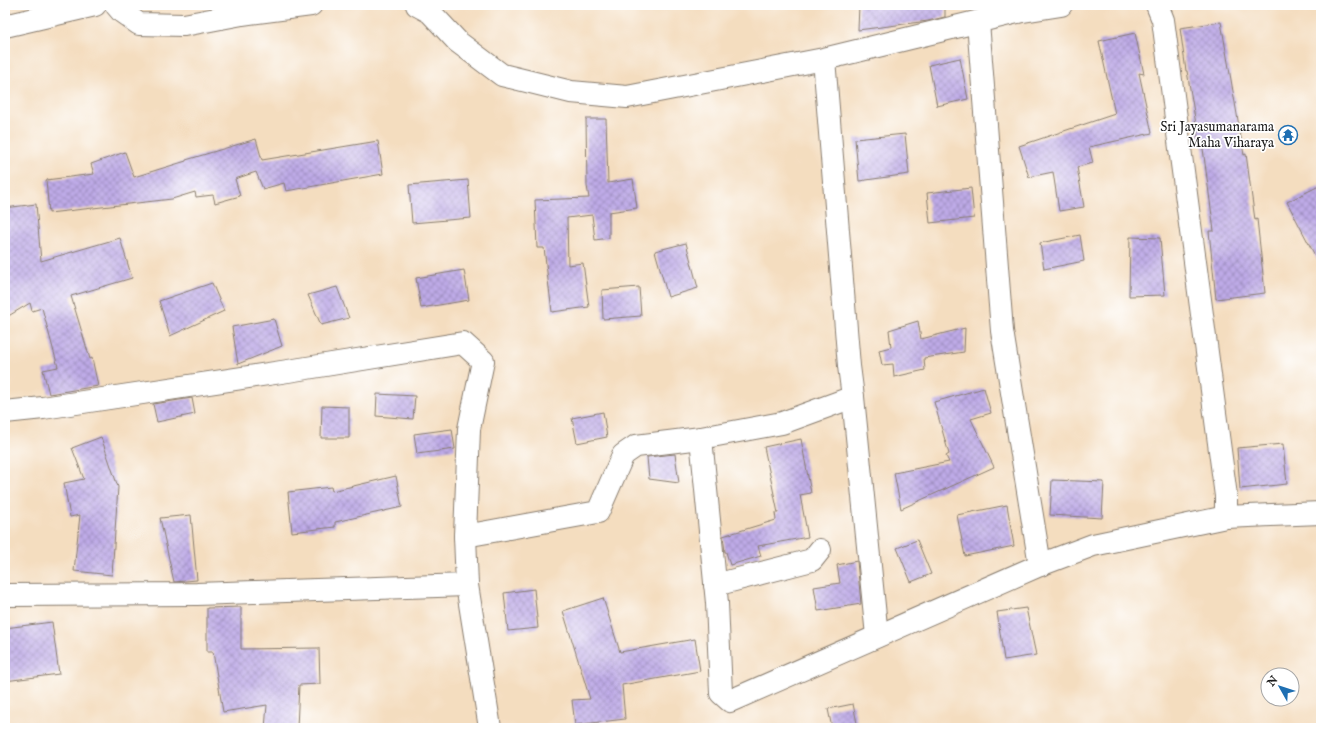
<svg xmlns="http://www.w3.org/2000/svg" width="1326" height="733" viewBox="0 0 1326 733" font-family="'IM FELL English',serif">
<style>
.building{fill:url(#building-cross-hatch)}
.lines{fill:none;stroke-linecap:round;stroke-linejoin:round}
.street-casing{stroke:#887c6e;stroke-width:24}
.street{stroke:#fff;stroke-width:22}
.labels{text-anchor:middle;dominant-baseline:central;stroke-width:3.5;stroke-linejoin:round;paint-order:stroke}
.poi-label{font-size:14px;fill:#1c1c1c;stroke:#fff;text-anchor:end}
</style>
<defs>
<pattern id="building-cross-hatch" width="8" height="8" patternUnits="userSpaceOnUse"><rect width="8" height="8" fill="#beaae7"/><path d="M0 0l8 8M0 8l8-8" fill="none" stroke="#9a8aba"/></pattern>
</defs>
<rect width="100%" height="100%" fill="#fff"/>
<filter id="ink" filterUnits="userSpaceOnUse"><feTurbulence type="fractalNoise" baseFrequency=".025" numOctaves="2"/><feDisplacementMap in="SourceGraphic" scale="8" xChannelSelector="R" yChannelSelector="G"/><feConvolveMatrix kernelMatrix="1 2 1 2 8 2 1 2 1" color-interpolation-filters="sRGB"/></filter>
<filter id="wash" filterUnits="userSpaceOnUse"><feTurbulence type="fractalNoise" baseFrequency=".012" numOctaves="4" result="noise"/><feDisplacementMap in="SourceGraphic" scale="16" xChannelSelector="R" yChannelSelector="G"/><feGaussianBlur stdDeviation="0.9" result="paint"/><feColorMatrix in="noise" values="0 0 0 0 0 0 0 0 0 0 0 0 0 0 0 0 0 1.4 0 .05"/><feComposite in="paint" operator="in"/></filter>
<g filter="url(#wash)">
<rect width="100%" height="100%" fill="#f4ddbf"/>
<g id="blocks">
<g class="building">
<path d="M 859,5 L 945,5 L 945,17 L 928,21 L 858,30 Z"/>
<path d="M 1221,22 L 1244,155 L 1246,154 L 1255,220 L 1257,219 L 1265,293 L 1216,299 L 1209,231 L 1214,231 L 1202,141 L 1199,142 L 1187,71 L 1186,71 L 1180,28 Z"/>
<path d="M 1135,33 L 1144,74 L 1139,73 L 1152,133 L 1089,147 L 1093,163 L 1077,167 L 1084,207 L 1059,211 L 1053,172 L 1029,177 L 1019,146 L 1115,114 L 1099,41 Z"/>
<path d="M 960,58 L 968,99 L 937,106 L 929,65 Z"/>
<path d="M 586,119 L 606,119 L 608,183 L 633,179 L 637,208 L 609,212 L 609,238 L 595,240 L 592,215 L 567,218 L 568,265 L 583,263 L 589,307 L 552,312 L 544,248 L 537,248 L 535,200 L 589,198 L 587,186 Z"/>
<path d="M 905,134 L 909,174 L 859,181 L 855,139 Z"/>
<path d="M 256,139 L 262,160 L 378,141 L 383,174 L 286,191 L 284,183 L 263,189 L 256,172 L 235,179 L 240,196 L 215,203 L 213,195 L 196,197 L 195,192 L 172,199 L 49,213 L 46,180 L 94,174 L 91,164 L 125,152 L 134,177 L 186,161 L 186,160 Z"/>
<path d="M 468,180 L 471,218 L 412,223 L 409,185 Z"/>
<path d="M 1321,185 L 1321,267 L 1287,202 Z"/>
<path d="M 971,188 L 974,218 L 930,223 L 927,193 Z"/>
<path d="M 36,204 L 41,261 L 120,238 L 132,278 L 71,296 L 90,359 L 92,358 L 98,386 L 49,394 L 43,370 L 58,367 L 42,308 L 32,311 L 30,303 L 5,318 L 5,208 Z"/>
<path d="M 1080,235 L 1084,261 L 1044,269 L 1040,243 Z"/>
<path d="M 1130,237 L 1160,238 L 1165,295 L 1129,296 Z"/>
<path d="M 686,243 L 698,288 L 668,297 L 655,251 Z"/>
<path d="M 464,270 L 469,300 L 421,308 L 416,278 Z"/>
<path d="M 212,283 L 224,311 L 170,336 L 159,301 Z"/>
<path d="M 337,287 L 349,318 L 321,325 L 308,295 Z"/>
<path d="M 639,287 L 641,316 L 603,319 L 602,290 Z"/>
<path d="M 274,319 L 282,346 L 238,364 L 232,327 Z"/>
<path d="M 918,321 L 921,339 L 965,328 L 964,352 L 924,358 L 925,370 L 894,377 L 893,364 L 882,365 L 879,350 L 891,347 L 889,330 Z"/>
<path d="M 984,388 L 991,413 L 971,419 L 994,467 L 901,509 L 894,473 L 949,462 L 946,456 L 949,454 L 934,402 Z"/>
<path d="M 377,394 L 415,396 L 413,419 L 376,416 Z"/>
<path d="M 192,398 L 195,414 L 157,422 L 153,404 Z"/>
<path d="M 322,406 L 349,407 L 349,438 L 321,438 Z"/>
<path d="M 603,412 L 607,437 L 577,443 L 572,418 Z"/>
<path d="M 452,429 L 455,449 L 417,454 L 414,434 Z"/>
<path d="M 101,437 L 118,487 L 112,575 L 74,571 L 80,515 L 70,517 L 64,483 L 84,479 L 72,448 Z"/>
<path d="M 801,439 L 811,493 L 800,495 L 808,537 L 758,546 L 761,556 L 730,565 L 726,552 L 725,552 L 723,536 L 776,520 L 775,513 L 778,513 L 764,447 Z"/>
<path d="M 1283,444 L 1287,484 L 1240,489 L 1237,448 Z"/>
<path d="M 675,454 L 679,483 L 649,479 L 647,457 Z"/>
<path d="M 396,476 L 402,507 L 335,522 L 335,527 L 292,532 L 288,492 L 331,487 L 332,491 Z"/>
<path d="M 1052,480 L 1104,482 L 1102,518 L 1050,515 Z"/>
<path d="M 1007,505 L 1014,546 L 965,556 L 957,515 Z"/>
<path d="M 191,515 L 197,580 L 174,582 L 160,518 Z"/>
<path d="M 917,540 L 931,574 L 911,582 L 897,548 Z"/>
<path d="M 857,561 L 861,604 L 818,611 L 814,587 L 840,583 L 837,565 Z"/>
<path d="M 534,589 L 538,628 L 508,631 L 504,593 Z"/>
<path d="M 603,598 L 620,652 L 695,639 L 700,671 L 622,685 L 625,719 L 575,725 L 572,700 L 590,699 L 563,611 Z"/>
<path d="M 241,607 L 241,649 L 319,648 L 320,684 L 299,685 L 297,728 L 265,728 L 267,705 L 223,712 L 213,652 L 207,652 L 207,608 Z"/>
<path d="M 1026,608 L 1036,655 L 1004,660 L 997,612 Z"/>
<path d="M 52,622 L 59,674 L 5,681 L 5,628 Z"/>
<path d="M 853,704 L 858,728 L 832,728 L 828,709 Z"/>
</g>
</g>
</g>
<g filter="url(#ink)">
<use href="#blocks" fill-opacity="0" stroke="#887c6e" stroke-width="1"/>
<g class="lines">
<defs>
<g id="street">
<path d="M 116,5 L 122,12 L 139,24 L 184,25 L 242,14 L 311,5"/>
<path d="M 417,5 L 430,12 L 458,42 L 502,75 L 571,92 L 627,97 L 824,59 L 1017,12"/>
<path d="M 1016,5 L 1017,12 L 1061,5"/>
<path d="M 1157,5 L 1163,20 L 1226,496 L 1226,517"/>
<path d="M 978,22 L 1002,331 L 1040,565"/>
<path d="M 5,26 L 95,5"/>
<path d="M 853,397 L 877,636"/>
<path d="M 5,412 L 43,408 L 288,371 L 463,343 L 483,361 L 469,429 L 465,536 L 467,585 L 490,728"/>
<path d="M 701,438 L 717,603 L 721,693 L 730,701 L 1040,565 L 1093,545 L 1226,517 L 1321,513"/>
<path d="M 465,536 L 598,512 L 623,455 L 636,446 L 701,438 L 782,423 L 853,397 L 849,366 L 824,59"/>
<path d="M 715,585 L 812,560 L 820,550"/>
<path d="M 5,595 L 197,594 L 467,585"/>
</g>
</defs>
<use href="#street" class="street-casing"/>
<use href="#street" class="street"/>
</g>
</g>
<defs>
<symbol id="temple-ring" viewBox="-11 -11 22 22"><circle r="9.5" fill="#fff" stroke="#1f6fb2" stroke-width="1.5"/><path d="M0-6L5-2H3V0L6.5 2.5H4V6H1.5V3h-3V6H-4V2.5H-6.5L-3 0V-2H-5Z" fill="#1f6fb2"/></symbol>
</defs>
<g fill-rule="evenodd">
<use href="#temple-ring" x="1277" y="124" width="22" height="22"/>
</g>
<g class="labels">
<g class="poi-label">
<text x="1274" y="127">Sri Jayasumanarama<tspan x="1274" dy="16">Maha Viharaya</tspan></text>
</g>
</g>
<rect width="1326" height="733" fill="none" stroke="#fff" stroke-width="20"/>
<g transform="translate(1280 687) rotate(309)"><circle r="19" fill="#ffffff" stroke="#a4a4a4"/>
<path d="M0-3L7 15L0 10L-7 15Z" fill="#1f6fb2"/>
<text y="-6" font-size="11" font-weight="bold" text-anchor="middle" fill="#1c1c1c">N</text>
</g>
</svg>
